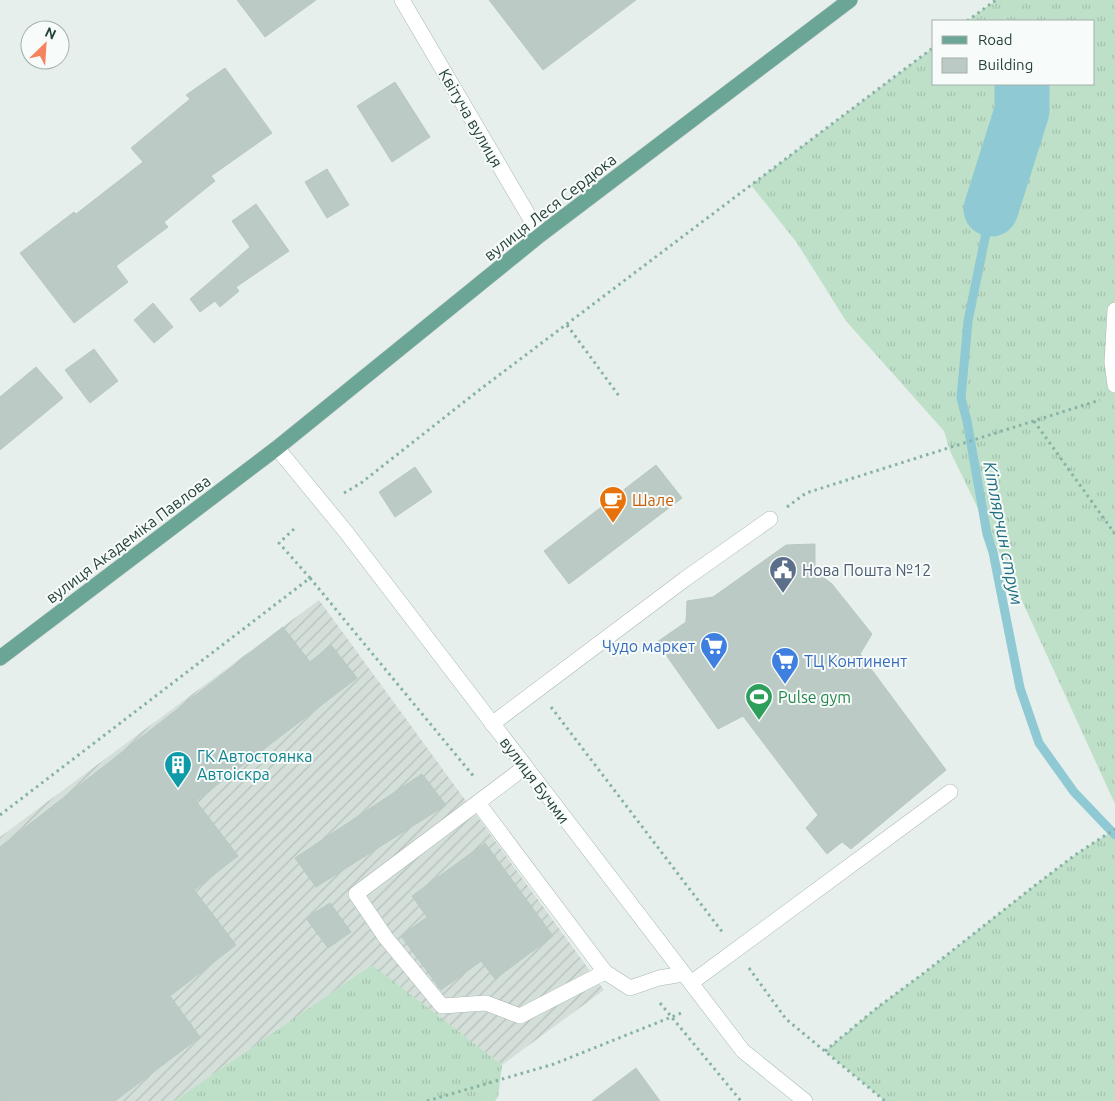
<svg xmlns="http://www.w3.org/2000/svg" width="1115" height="1101" viewBox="0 0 1115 1101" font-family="Ubuntu,sans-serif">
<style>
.industrial{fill:url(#industrial-furrows)}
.grass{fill:url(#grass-tufts)}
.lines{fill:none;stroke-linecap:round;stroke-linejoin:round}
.stream{stroke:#8ec9d4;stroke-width:9}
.river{stroke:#8ec9d4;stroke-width:55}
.building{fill:#bbcac4;stroke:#b8c9c2}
.lane-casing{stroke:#a8b8b2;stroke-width:16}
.street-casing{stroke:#a8b8b2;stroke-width:16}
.secondary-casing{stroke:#a4bbb3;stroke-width:16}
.primary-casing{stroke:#c2cac8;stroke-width:16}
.path{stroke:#86b3a5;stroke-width:3;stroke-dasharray:2.5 4;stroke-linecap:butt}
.lane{stroke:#fff;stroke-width:15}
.street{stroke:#fff;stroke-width:15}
.secondary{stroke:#fff;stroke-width:15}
.primary{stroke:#6aa596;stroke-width:15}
.labels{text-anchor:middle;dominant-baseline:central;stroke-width:4;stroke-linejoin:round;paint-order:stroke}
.street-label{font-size:16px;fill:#24423a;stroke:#f7fbf9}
.food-label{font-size:16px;fill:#c56008;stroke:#f7fbf9;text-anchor:start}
.service-label{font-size:16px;fill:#4e5e75;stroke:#f7fbf9;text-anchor:start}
.shop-label{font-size:16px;fill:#366cbe;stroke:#f7fbf9;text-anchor:end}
.leisure-label{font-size:16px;fill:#27864d;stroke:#f7fbf9;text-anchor:start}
.culture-label{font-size:16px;fill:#0d838f;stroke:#f7fbf9;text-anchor:start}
.water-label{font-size:18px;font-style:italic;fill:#1c6f80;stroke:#f7fbf9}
</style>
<defs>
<pattern id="industrial-furrows" width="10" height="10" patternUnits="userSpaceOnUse" patternTransform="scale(1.25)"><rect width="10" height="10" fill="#d4dfda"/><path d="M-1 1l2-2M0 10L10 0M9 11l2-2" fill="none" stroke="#b6c1bc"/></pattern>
<pattern id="grass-tufts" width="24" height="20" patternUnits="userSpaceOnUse" patternTransform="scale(1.25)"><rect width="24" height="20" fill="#bfe0c8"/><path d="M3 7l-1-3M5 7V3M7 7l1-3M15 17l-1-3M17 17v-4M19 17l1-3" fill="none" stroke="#a4c1ad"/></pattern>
</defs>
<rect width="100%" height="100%" fill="#e6efeb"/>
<path class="industrial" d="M 319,600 L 604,990 L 502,1065 L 372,966 L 174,1101 L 0,1101 L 0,837 Z"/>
<g class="grass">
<path d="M 996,0 L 1115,0 L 1115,804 L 1006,566 L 950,451 L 944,431 L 846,321 L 797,243 L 751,185 L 934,47 L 934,84 L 1094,84 L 1094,21 L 967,21 Z"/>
<path d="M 1115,829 L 1115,1101 L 885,1101 L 825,1051 L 878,1007 L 924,973 L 1033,887 L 1075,855 Z"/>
<path d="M 372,965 L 502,1065 L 498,1097 L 495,1101 L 174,1101 Z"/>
</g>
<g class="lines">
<path class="stream" d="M 991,209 L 968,321 L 961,398 L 967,421 L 987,534 L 993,552 L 1020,688 L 1039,743 L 1074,792 L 1115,835"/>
<path class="river" d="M 991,209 L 1022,111 L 1022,84"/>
</g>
<g class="building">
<path d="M 237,0 L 316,0 L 265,37 Z"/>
<path d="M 489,0 L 636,0 L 543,70 Z"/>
<path d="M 225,68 L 272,133 L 211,176 L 215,181 L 164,222 L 168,227 L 116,266 L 128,282 L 74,323 L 20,253 L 74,212 L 76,214 L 143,162 L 131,148 L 190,99 L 186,95 Z"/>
<path d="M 395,82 L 430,137 L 392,162 L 357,106 Z"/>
<path d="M 327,169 L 349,205 L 327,218 L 305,182 Z"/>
<path d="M 256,204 L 289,251 L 236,287 L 239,291 L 220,307 L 215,301 L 200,312 L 190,299 L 250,247 L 232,221 Z"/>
<path d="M 153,303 L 173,327 L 154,343 L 134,320 Z"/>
<path d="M 94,349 L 118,381 L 90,403 L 65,370 Z"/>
<path d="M 36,367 L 63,398 L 0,450 L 0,397 Z"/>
<path d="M 656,465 L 682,498 L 569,584 L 544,551 Z"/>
<path d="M 415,467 L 432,492 L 395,517 L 379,492 Z"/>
<path d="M 815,544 L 815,571 L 832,584 L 872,634 L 860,654 L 946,770 L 851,849 L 842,842 L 827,854 L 806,828 L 818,815 L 743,716 L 718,729 L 657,642 L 686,622 L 687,601 L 713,597 L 786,545 Z"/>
<path d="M 283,627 L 310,662 L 331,645 L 357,678 L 196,801 L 238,856 L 194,890 L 236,945 L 170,996 L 200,1037 L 115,1101 L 0,1101 L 0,847 Z"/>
<path d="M 422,774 L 446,805 L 316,887 L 295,858 Z"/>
<path d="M 485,843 L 553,936 L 495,979 L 481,961 L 441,990 L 401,936 L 427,917 L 412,896 Z"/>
<path d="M 330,903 L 351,932 L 328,948 L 306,918 Z"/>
<path d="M 636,1068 L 660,1101 L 592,1101 Z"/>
</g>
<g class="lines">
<defs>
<g id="lane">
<path d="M 492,724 L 685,579 L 770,519"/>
<path d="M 525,767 L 356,894 L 386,938 L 442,1006 L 486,1003 L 520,1016 L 605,972 L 630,988 L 659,978 L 683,974"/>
<path d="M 478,803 L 605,972"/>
<path d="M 691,983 L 950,792"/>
</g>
<g id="street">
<path d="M 402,0 L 540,235"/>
<path d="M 1115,310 L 1112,362 L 1115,385"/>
</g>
<path id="secondary" d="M 277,448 L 346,532 L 743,1051 L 805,1101"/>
<path id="primary" d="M 0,658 L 277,448 L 540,235 L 850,0"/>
</defs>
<use href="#lane" class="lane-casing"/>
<use href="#street" class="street-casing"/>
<use href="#secondary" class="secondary-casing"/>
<use href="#primary" class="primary-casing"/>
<g class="path">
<path d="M 967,21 L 996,0"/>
<path d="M 567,325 L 619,396"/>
<path d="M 1034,421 L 1115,534"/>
<path d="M 344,493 L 361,483 L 478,391 L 934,47"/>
<path d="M 787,507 L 806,493 L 1100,400"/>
<path d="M 310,578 L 475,778"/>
<path d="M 551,707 L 723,933"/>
<path d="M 0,815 L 310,578 L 279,543 L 294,529"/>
<path d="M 749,968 L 786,1019 L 885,1101"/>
<path d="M 660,1003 L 741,1101"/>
<path d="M 825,1051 L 878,1007 L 924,973 L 1033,887 L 1075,855 L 1115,829"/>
<path d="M 427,1101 L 554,1064 L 684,1012"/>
</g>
<use href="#lane" class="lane"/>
<use href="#street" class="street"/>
<use href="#secondary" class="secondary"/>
<use href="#primary" class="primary"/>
</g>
<defs>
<symbol id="cafe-pin" viewBox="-11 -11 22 30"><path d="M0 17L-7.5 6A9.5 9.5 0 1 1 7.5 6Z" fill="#e8710a" stroke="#f7fbf9"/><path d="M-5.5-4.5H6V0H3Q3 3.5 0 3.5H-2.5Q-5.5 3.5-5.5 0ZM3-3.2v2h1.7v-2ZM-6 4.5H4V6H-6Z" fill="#fff"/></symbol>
<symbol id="civic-pin" viewBox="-11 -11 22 30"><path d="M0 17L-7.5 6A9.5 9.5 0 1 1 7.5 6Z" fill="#5c6f8a" stroke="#f7fbf9"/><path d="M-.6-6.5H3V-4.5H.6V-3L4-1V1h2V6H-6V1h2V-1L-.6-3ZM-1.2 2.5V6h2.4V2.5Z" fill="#fff"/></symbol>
<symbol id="supermarket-pin" viewBox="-11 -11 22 30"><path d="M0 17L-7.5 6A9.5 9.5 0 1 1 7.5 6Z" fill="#3f7fe0" stroke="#f7fbf9"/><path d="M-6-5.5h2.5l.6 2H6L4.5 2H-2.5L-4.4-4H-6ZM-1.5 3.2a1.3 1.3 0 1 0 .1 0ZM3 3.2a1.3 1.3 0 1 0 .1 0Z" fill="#fff"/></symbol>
<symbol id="stadium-pin" viewBox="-11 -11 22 30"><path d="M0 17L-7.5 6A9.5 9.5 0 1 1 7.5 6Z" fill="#2e9e5b" stroke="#f7fbf9"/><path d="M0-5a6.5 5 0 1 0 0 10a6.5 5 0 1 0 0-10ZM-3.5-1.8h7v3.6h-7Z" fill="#fff"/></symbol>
<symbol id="building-pin" viewBox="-11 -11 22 30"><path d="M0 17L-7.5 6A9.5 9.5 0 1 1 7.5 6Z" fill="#0f9aa8" stroke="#f7fbf9"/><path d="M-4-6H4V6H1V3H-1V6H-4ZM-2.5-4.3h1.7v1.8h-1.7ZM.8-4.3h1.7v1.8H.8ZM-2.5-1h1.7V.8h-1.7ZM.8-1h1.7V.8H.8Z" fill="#fff"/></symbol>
</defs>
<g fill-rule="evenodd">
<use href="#cafe-pin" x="597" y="484" width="32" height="43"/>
<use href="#civic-pin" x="767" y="554" width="32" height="43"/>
<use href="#supermarket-pin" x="698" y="630" width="32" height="43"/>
<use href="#supermarket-pin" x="769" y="645" width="32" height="43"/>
<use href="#stadium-pin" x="743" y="681" width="32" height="43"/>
<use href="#building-pin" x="162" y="749" width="32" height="43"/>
</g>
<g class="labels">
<g class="street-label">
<text transform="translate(471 118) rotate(60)">Квітуча вулиця</text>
<text transform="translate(550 207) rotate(-38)">вулиця Леся Сердюка</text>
<text transform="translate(128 539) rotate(-37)">вулиця Академіка Павлова</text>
<text transform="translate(535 780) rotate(53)">вулиця Бучми</text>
</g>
<g class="food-label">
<text x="632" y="500">Шале</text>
</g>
<g class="service-label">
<text x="802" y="570">Нова Пошта №12</text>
</g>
<g class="shop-label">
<text x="695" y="646">Чудо маркет</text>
<text x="804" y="661" text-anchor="start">ТЦ Континент</text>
</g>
<g class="leisure-label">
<text x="778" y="697">Pulse gym</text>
</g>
<g class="culture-label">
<text x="197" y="756">ГК Автостоянка<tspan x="197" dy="18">Автоіскра</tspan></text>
</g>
<g class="water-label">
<text transform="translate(1004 533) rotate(79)">Кітлярчин струм</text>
</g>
</g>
<rect x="932" y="20" width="162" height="65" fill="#f7fbf9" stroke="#a3b1ad"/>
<rect x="942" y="36" width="25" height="8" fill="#6aa596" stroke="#a3b1ad"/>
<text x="978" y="45" font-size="15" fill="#24423a">Road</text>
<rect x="942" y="58" width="25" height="15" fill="#bbcac4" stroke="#a3b1ad"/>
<text x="978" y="70" font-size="15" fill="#24423a">Building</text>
<g transform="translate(45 45) rotate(25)"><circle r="24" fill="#f7fbf9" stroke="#a3b1ad"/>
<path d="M0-4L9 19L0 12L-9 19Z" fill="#f4845f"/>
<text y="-8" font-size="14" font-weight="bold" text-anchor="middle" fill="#24423a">N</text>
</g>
</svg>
